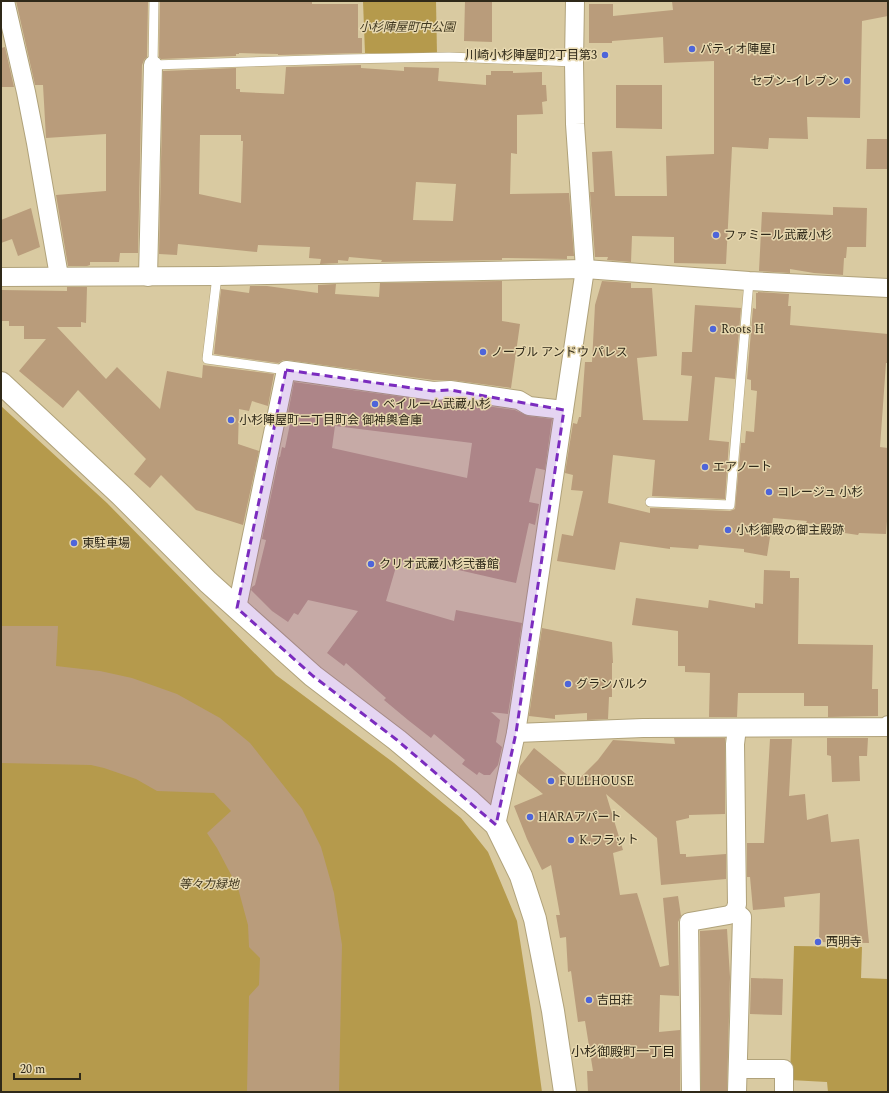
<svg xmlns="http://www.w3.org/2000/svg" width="889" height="1093" viewBox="0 0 889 1093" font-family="Spectral,'Noto Sans JP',serif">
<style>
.green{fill:#b59a4c}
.building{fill:#b99c7b;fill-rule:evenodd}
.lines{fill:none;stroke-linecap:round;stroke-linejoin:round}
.service-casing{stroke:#b0a27a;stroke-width:10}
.minor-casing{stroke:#b0a27a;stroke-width:20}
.tertiary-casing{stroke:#b0a27a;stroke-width:24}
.service{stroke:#fff;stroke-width:9}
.minor{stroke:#fff;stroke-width:18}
.tertiary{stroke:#fff;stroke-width:22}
.marked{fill:#7b2cbf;fill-opacity:0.2;stroke:#7b2cbf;stroke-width:3;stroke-dasharray:8 5;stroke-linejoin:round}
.poi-dot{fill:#4e65da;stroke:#e6d7ae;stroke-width:1.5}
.labels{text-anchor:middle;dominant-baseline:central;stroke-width:3;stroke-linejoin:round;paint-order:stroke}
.park-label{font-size:12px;font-style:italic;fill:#403820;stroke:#e6d7ae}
.poi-label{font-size:12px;fill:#2f2919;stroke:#e6d7ae;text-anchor:start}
.neighbourhood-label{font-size:13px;fill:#2f2919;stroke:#e6d7ae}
</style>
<rect width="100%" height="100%" fill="#d9caa1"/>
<g class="green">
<path d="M 363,1 L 436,1 L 437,55 L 365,53 Z"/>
<path d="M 1,406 L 107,503 L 276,675 L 394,763 L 461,818 L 488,852 L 517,921 L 531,1011 L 542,1092 L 1,1092 Z"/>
<path d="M 794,946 L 862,947 L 861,978 L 888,979 L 888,1092 L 828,1092 L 827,1082 L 790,1080 Z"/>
</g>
<g class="building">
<path d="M 16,1 L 148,1 L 147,57 L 144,60 L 142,65 L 138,253 L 120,253 L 119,262 L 90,262 L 90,265 L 87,266 L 68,266 L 56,195 L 106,191 L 106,134 L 46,138 L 43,85 L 35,85 Z"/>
<path d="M 160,1 L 312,1 L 312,4 L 358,4 L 358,38 L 362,38 L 362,53 L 278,55 L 278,54 L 239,53 L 239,54 L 236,54 L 236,56 L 161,59 L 159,57 Z"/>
<path d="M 465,1 L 492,1 L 492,42 L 464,41 Z"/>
<path d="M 672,1 L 888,1 L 888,16 L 862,21 L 860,118 L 807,117 L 808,139 L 769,138 L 768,149 L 732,147 L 726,264 L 674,263 L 674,237 L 632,236 L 631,262 L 607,260 L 608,257 L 595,257 L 590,192 L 594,192 L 592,152 L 612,151 L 615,196 L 667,196 L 666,156 L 714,154 L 714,61 L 664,63 L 663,37 L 612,41 L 612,43 L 589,43 L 589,4 L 613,4 L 613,16 L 673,10 Z"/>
<path d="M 5,47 L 14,87 L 1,87 L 1,48 Z"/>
<path d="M 361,65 L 361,68 L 404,71 L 404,67 L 439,68 L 438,81 L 486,85 L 486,75 L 491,75 L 491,71 L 513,71 L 513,73 L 542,72 L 542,85 L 546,85 L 547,101 L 542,102 L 543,114 L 517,115 L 517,154 L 511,153 L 510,194 L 569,193 L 574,256 L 567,256 L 567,259 L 502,258 L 502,260 L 381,262 L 382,260 L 349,257 L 348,261 L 338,260 L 338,263 L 320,264 L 321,259 L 309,258 L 310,247 L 258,245 L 257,252 L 178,244 L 177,255 L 159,254 L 163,71 L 236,68 L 236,89 L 240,89 L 240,92 L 284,94 L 286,67 ZM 200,135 L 241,135 L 241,141 L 243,141 L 241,203 L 199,194 ZM 416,182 L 456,184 L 453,221 L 413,220 Z"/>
<path d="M 616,85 L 662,85 L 662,129 L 616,128 Z"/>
<path d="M 867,139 L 888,139 L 888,169 L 866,169 Z"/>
<path d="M 833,207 L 867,208 L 866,247 L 847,247 L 846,258 L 844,258 L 843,275 L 814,273 L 790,269 L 790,273 L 759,271 L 762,212 L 833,215 Z"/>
<path d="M 31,208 L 40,247 L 18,256 L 12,239 L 1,243 L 1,220 Z"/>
<path d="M 502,281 L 502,321 L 520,324 L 511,388 L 451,380 L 433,380 L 287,360 L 283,360 L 278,363 L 214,354 L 221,289 L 249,293 L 250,286 L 267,286 L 318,293 L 318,285 L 336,284 L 335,294 L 379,297 L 380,283 Z"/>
<path d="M 602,281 L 631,283 L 631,288 L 652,288 L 657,356 L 637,358 L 643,420 L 688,421 L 692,376 L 681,375 L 682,352 L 692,352 L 695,305 L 741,308 L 735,379 L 715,377 L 709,440 L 729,442 L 725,499 L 652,496 L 655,460 L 613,455 L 608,503 L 650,513 L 650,508 L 730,511 L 735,509 L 741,443 L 745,443 L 746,431 L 754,432 L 757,391 L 751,390 L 751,380 L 747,379 L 753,308 L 756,309 L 756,293 L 758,293 L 758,292 L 789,294 L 788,306 L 791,306 L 790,325 L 888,334 L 888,363 L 886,363 L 880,447 L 888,448 L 888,508 L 886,534 L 859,533 L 858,535 L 824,530 L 825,525 L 806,523 L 807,521 L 773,518 L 767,556 L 744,552 L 744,549 L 699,545 L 698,549 L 670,547 L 670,549 L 620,542 L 615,570 L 557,561 L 562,534 L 573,536 L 583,491 L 571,490 L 573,475 L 565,473 L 573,423 L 577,424 L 579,417 L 581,417 L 585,362 L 592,362 L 595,305 Z"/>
<path d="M 67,287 L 87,287 L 86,323 L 81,322 L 81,327 L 57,327 L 106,379 L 117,367 L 160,409 L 167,371 L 202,378 L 203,365 L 274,374 L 268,406 L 252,401 L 249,411 L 239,409 L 238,444 L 259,451 L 243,525 L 196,510 L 161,475 L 150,488 L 134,474 L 146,459 L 78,390 L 63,408 L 19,371 L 46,339 L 24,339 L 24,326 L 9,326 L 9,321 L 2,321 L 2,290 L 67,291 Z"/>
<path d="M 294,382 L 432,401 L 450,401 L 515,410 L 528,416 L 552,419 L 545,470 L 536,468 L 529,502 L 539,504 L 535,525 L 529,523 L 516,583 L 406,558 L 405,562 L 398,560 L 386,601 L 454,621 L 456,610 L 522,623 L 508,714 L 491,712 L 500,720 L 496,742 L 502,747 L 498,765 L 490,775 L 484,775 L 479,772 L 477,775 L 462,764 L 465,760 L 434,734 L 431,738 L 408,720 L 384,700 L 386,698 L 346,663 L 344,666 L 327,653 L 358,611 L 308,600 L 298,615 L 294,613 L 288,622 L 272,611 L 251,590 L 252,587 L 255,585 L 266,540 L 262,539 L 279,457 L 280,457 L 282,447 L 285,448 L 292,414 L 288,413 ZM 335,426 L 472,443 L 467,478 L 332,448 Z"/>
<path d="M 764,570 L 790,571 L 790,578 L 799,578 L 798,644 L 873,645 L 872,689 L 878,689 L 878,716 L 828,717 L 828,706 L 804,706 L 804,693 L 738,693 L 737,717 L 709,717 L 710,673 L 685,672 L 685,666 L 678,666 L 678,631 L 632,625 L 636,598 L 708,608 L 709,600 L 755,608 L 755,603 L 763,604 Z"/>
<path d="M 1,626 L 58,626 L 56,666 L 100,671 L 132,678 L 177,694 L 220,718 L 250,743 L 302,809 L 321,847 L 334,893 L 342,945 L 339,1092 L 247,1092 L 249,996 L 259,985 L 260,958 L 249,947 L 248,925 L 238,888 L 217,848 L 207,833 L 231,811 L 214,793 L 157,791 L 136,779 L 104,768 L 91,765 L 1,763 Z"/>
<path d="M 542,628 L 612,642 L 613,663 L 612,663 L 612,697 L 609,697 L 608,719 L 587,720 L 587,713 L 555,715 L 555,719 L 529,716 Z"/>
<path d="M 674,738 L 725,738 L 725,814 L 689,815 L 689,818 L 676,821 L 680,854 L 686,854 L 686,857 L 726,854 L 726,879 L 661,885 L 657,838 L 606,794 L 623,850 L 613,853 L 620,895 L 637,893 L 660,967 L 669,965 L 663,898 L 678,896 L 681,916 L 678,922 L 679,996 L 660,995 L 659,1032 L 680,1030 L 680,1092 L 588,1092 L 587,1071 L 593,1071 L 585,1021 L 578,1022 L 571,971 L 568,972 L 566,937 L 560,938 L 556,915 L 560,915 L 551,865 L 542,870 L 527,839 L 514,806 L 543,794 L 518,773 L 520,766 L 534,748 L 576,782 L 598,760 L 613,740 L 675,744 Z"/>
<path d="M 827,738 L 868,738 L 867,756 L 859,756 L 860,781 L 832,782 L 831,756 L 827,755 Z"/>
<path d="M 770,739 L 792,739 L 789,796 L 805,794 L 807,820 L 828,814 L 831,842 L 859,839 L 869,943 L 819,942 L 820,893 L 784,897 L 785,907 L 753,910 L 750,877 L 747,877 L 747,843 L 764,843 Z"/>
<path d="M 727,929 L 730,977 L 727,1092 L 701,1092 L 700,931 Z"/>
<path d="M 751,978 L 783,979 L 782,1015 L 750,1014 Z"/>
</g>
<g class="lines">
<defs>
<g id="service">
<path d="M 154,1 L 153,65 L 344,59 L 449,57 L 574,62"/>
<path d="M 217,276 L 207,359 L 286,370"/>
<path d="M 650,502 L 730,505 L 749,281"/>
</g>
<g id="minor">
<path d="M 5,1 L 26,92 L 36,143 L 59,276"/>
<path d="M 1,277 L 217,276 L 585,269 L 749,281 L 888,288"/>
<path d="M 148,277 L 153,65"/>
<path d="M 237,608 L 286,370 L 433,391 L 450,390 L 519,400 L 529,406 L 564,410"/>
<path d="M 516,733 L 643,728 L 888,727 L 888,725"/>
<path d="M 496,825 L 516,733 L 585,269 L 575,124 L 574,62 L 575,1"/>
<path d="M 735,911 L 742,917 L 737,1092"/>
<path d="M 738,1069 L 784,1069 L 784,1092"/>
<path d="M 691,1092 L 689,922 L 729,915 L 735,911 L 737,904 L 735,744 L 737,728"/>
</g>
<path id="tertiary" d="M 1,383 L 121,495 L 208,582 L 237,608 L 313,676 L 397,740 L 471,802 L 496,825 L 521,876 L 535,919 L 553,1011 L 565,1092"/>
</defs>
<use href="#service" class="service-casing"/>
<use href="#minor" class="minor-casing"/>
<use href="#tertiary" class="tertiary-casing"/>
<use href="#service" class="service"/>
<use href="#minor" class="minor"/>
<use href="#tertiary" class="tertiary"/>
</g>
<path class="marked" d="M 286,370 L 433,391 L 450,390 L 564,410 L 516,733 L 496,825 L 397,740 L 313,676 L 237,608 Z"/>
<g class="poi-dot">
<circle cx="692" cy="49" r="4"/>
<circle cx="605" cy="55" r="4"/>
<circle cx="847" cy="81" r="4"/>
<circle cx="716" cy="235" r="4"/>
<circle cx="713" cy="329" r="4"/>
<circle cx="483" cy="352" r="4"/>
<circle cx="375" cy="404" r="4"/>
<circle cx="231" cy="420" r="4"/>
<circle cx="705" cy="467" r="4"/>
<circle cx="769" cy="492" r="4"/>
<circle cx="728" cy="530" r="4"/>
<circle cx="74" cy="543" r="4"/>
<circle cx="371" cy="564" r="4"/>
<circle cx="568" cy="684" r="4"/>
<circle cx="551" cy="781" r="4"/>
<circle cx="530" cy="817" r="4"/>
<circle cx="571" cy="840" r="4"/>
<circle cx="818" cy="942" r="4"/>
<circle cx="589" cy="1000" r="4"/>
</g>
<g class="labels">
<g class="park-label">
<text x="407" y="27">小杉陣屋町中公園</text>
<text x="209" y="884">等々力緑地</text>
</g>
<g class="poi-label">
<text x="700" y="49">パティオ陣屋I</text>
<text x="597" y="55" text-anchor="end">川崎小杉陣屋町2丁目第3</text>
<text x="839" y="81" text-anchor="end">セブン-イレブン</text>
<text x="724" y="235">ファミール武蔵小杉</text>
<text x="721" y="329">Roots H</text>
<text x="491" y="352">ノーブル アンドウ パレス</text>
<text x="383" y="404">ベイルーム武蔵小杉</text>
<text x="239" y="420">小杉陣屋町二丁目町会 御神輿倉庫</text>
<text x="713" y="467">エアノート</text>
<text x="777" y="492">コレージュ 小杉</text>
<text x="736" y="530">小杉御殿の御主殿跡</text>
<text x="82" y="543">東駐車場</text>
<text x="379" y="564">クリオ武蔵小杉弐番館</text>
<text x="576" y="684">グランパルク</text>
<text x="559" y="781">FULLHOUSE</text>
<text x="538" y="817">HARAアパート</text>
<text x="579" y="840">K.フラット</text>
<text x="826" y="942">西明寺</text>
<text x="597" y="1000">吉田荘</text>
</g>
<g class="neighbourhood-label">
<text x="623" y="1052">小杉御殿町一丁目</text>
</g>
</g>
<rect width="889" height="1093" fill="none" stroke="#2f2919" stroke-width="4"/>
<path d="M14 1073v6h66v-6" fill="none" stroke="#2f2919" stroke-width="2"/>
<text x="20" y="1073" font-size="12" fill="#2f2919" stroke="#e6d7ae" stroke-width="3" paint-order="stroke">20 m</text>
</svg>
